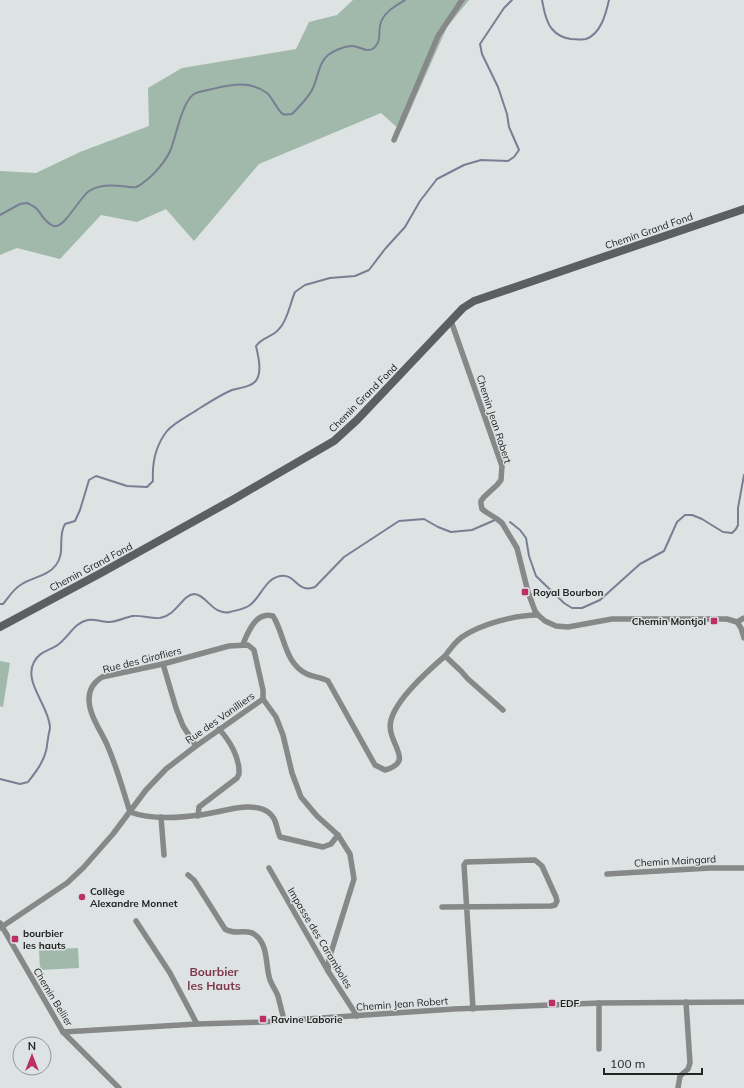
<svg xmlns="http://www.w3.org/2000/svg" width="744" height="1088" viewBox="0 0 744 1088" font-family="Mulish,sans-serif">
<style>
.green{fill:#a0b9ab}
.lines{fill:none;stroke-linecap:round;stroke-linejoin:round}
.stream{stroke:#797f93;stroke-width:2}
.street{stroke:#878988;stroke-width:5.5}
.secondary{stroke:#5c5f5f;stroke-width:8}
.poi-dot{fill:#bb2f65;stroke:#dde2e3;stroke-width:1.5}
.labels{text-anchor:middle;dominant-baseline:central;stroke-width:3;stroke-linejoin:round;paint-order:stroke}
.street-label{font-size:10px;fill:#232525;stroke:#dde2e3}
.poi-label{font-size:10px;font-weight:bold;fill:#232525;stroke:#dde2e3;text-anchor:start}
.quarter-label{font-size:12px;font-weight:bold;fill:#7e374e;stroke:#dde2e3}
</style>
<rect width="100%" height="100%" fill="#dde2e3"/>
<g class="green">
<path d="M 353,0 L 469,0 L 447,27 L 401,131 L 381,113 L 259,164 L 194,241 L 166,209 L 137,222 L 101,215 L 60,259 L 17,248 L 0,255 L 0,171 L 36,173 L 80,152 L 149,126 L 148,88 L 182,68 L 296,49 L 309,22 L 337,15 Z"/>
<path d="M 0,661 L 10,663 L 3,707 L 0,706 Z"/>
<path d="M 78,948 L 79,968 L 40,970 L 39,950 Z"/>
</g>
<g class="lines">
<g class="stream">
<path d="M 542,0 C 544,9 545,21 552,29 C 557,35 564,38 571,39 C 575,39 582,40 586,39 C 601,34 606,13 609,0"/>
<path d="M 0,215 L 20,204 L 27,203 C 31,205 34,206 37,209 C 42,215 46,224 54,226 C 64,229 80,197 89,191 C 98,185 111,185 121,186 C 126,186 132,188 136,187 C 139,186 142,184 144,182 C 154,175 166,161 171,149 C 176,136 182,102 194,94 C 199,91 206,91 212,89 C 230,85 250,80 267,93 C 272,97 279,113 283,114 C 285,115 289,114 292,114 C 299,107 309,97 313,88 C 318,77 319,62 328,55 C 335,50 342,47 351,46 C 359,45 366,54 374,48 C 382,40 378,35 380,26 C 382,13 395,6 405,0"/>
<path d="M 510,522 L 520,530 L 526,538 L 529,556 L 536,576 L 564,603 L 572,608 L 582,608 L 600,600 L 640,564 L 664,551 L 677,522 L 685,515 L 692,515 L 702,519 L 723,532 L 732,533 L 736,529 L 738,525 L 738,508 L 744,475"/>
<path d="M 0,604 L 3,604 C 9,597 13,589 22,584 C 33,577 48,576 56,565 C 66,552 57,537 65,524 L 75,521 L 80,510 L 89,480 L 96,476 L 127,486 L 147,487 L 153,481 C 152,464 156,445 167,431 C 175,422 190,415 200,408 C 210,402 220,395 232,390 C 239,388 253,387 257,379 C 262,370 258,355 256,346 C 262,337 273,337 279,329 C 288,320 290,303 295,292 L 305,285 L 330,278 L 355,276 L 369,270 L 385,249 L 405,227 L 420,201 L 437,179 L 464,165 L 481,160 L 508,161 L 514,157 L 519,150 L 509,127 L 507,114 L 498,87 L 482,54 L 480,44 L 504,8 L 512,0"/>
<path d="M 0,779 L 20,784 L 28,782 C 35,773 43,763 46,751 C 47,748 47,743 48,739 C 48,735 50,731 50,727 C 49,706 23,682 34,662 C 39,652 48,651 56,646 C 67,640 74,622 88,620 C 95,619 103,622 109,622 C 118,622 125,617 133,616 C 142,615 151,619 160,618 C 177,615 182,595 194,594 C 206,594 213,616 230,612 C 237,610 245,609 250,605 C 261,597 265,579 280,576 C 296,573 297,594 315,587 L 344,557 L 399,521 L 424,519 L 438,527 L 451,532 L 472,530 L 495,520"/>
</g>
<g class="street">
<path d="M 394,140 L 438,36 L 462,0"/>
<path d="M 451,321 L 502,466 L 501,480 L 497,485 L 484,497 L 481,501 L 481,504 L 482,509 L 486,512 L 497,519 L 502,523 L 517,548 L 528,592 L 535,611 L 538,615 L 545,621 L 556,626 L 568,627 L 612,619 L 727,619 L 737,622 L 741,628 L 744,638"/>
<path d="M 737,622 L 744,618"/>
<path d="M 243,644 C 248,632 256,611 273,616 C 285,635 284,663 307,674 C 313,677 321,677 328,681 L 375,765 L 385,770 C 417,761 385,743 391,720 C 397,698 428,671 445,656"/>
<path d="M 163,664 L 176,708 L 183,726 L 196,746"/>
<path d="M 263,699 L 263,690 L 254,650 L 248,645 L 229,646 L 163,664 L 102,677 C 94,682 89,689 89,699 C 89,716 102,732 108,747 C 117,768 123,790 130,812 C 151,820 178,818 200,815 C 220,813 251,800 268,812 C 277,818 276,828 280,837 L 323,847 L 331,844 L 338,835"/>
<path d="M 263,699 L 276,717 L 283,735 L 292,773 L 301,797 L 317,816 L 338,835 L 350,854 L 354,879 L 329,959 L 328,971"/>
<path d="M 503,710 L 468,679 L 461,671 L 445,656 C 450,649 455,642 462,637 C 481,624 515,615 538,615"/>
<path d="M 198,816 L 199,807 L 237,778 L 239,774 C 240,758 230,741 219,729"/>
<path d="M 161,817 L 164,855"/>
<path d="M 269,868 L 328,971 L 357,1016"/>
<path d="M 607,874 L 710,868 L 744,868"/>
<path d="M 188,875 L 194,880 L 225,929 C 237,936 246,928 254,934 C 269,944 265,965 270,980 C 272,985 276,991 278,996 C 280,1004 282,1012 284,1020"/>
<path d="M 442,907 L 551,906 L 555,905 L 557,901 L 556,897 L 542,866 L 535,860 L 466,862 L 464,865 L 473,1009"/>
<path d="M 136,921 L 170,973 L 197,1024"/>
<path d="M 0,923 L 63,1032 L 119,1088"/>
<path d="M 0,928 L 67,883 L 83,868 L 113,834 L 146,790 L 166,769 L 196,746 L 263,699"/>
<path d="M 63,1032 L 197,1024 L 262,1022 L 454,1009 L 599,1003 L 744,1002"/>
<path d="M 599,1049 L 599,1003"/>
<path d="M 678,1088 L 680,1076 L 688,1069 L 690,1063 L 686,1002"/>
</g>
<path class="secondary" d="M 0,627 L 101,573 L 234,499 L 334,441 L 357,420 L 463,308 L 474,301 L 744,209"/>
</g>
<g class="poi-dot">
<rect x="521" y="588" width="8" height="8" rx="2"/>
<rect x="710" y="617" width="8" height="8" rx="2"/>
<circle cx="82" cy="897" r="4"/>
<rect x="11" y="935" width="8" height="8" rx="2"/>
<rect x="548" y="999" width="8" height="8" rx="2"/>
<rect x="259" y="1015" width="8" height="8" rx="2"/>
</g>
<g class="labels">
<g class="street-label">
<text transform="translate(649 231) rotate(-19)">Chemin Grand Fond</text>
<text transform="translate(363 398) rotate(-45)">Chemin Grand Fond</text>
<text transform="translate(494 419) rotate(72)">Chemin Jean Robert</text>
<text transform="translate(91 567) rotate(-28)">Chemin Grand Fond</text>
<text transform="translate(142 660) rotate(-14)">Rue des Girofliers</text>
<text transform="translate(220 718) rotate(-35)">Rue des Vanilliers</text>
<text transform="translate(675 861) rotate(-3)">Chemin Maingard</text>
<text transform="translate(320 938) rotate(59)">Impasse des Caramboles</text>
<text transform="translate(53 997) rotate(59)">Chemin Bellier</text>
<text transform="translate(402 1004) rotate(-4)">Chemin Jean Robert</text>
</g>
<g class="poi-label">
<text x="533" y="592">Royal Bourbon</text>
<text x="706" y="621" text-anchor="end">Chemin Montjol</text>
<text x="90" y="891">Collège<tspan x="90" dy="12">Alexandre Monnet</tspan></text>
<text x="23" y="933">bourbier<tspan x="23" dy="12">les hauts</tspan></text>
<text x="560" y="1003">EDF</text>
<text x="271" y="1019">Ravine Laborie</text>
</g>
<g class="quarter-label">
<text x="214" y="971">Bourbier<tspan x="214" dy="14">les Hauts</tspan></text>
</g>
</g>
<g transform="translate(32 1056)"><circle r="19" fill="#dde2e3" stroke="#939697"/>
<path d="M0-3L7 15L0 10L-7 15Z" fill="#bb2f65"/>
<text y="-6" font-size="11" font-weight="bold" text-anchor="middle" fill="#232525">N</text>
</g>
<path d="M604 1068v6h98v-6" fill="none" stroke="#232525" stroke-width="2"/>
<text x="610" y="1068" font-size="12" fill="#232525" stroke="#dde2e3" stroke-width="3" paint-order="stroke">100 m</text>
</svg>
